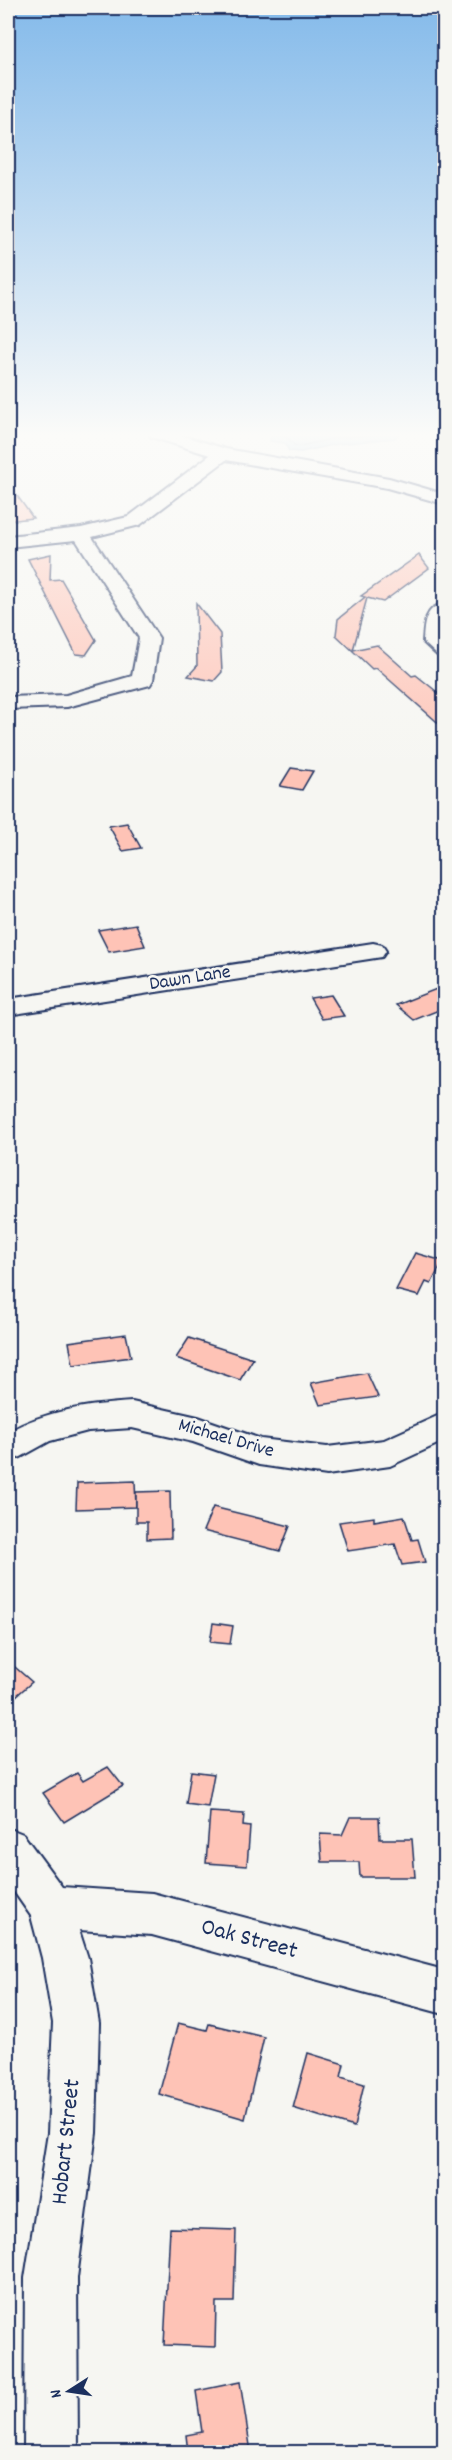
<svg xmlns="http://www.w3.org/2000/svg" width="452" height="2460" viewBox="0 0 452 2460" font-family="Dekko,sans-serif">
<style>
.water{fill:#8ec4ec;stroke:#6088b3;stroke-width:1.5}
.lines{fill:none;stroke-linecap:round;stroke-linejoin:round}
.shore{stroke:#496b97;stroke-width:1.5}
.building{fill:#fec3b6;stroke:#1b2f5e;stroke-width:1.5}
.minor-casing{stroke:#1b2f5e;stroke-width:4}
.minor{fill:#f6f6f2;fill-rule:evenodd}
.labels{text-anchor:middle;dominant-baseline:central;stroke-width:5;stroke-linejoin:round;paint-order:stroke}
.street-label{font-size:20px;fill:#1b2f5e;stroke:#f6f6f2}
.near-street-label{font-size:24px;fill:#1b2f5e;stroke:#f6f6f2}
</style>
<rect width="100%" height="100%" fill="#f6f6f2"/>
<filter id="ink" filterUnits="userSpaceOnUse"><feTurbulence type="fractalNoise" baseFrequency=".0167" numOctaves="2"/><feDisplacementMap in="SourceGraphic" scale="12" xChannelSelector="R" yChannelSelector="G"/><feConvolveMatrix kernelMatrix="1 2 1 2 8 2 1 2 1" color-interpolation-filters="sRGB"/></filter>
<g filter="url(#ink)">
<path class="water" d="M 335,433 L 400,433 L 395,438 L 337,444 L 301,452 L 289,451 L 285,443 L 270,441 L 271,435 Z"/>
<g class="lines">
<path class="shore" d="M 277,433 L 289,439 L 294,445 L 300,446 L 336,438 L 390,433"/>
</g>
<g class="building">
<path d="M 8,483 L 33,518 L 8,521 Z"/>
<path d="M 51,554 L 50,580 L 61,579 L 96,640 L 86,655 L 76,654 L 28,559 Z"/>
<path d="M 419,555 L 429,568 L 383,602 L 367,598 L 353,650 L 377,645 L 412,676 L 416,675 L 436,691 L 444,700 L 444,728 L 376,668 L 372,669 L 336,635 L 338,619 L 365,597 L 361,596 Z"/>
<path d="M 196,603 L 220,634 L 222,672 L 214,681 L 188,676 L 197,666 Z"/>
<path d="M 291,768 L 313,771 L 302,790 L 280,786 Z"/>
<path d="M 127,823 L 141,848 L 123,851 L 109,826 Z"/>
<path d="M 136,924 L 145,946 L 109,952 L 98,930 Z"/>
<path d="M 444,986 L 444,1008 L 414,1020 L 396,1005 Z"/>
<path d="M 331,995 L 344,1016 L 322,1019 L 310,998 Z"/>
<path d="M 415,1253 L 443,1261 L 431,1284 L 426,1282 L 419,1296 L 396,1290 Z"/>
<path d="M 126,1334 L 131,1357 L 73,1365 L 69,1342 Z"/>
<path d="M 189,1338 L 253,1359 L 240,1380 L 176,1358 Z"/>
<path d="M 367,1373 L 378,1397 L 320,1405 L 311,1383 Z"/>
<path d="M 135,1481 L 136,1507 L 76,1509 L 77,1483 Z"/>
<path d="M 170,1491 L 171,1538 L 147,1539 L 147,1522 L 136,1522 L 136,1492 Z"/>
<path d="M 213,1507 L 290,1526 L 280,1551 L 203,1531 Z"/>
<path d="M 404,1516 L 412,1540 L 418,1539 L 425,1562 L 402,1565 L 395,1544 L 348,1551 L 339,1522 L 374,1517 L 374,1521 Z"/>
<path d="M 213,1623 L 233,1626 L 230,1644 L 210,1642 Z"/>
<path d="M 8,1661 L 32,1682 L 8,1703 Z"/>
<path d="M 108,1767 L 123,1786 L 64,1822 L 43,1793 L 77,1773 L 83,1781 Z"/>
<path d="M 191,1771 L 214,1774 L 208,1807 L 186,1804 Z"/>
<path d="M 210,1812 L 244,1814 L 243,1826 L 250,1827 L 247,1866 L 206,1863 Z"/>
<path d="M 350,1817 L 379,1817 L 380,1839 L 412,1839 L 415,1877 L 360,1877 L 359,1862 L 322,1862 L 320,1834 L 342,1835 Z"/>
<path d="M 178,2023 L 207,2030 L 209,2024 L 264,2037 L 245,2119 L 159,2094 Z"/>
<path d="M 308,2053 L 344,2064 L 341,2077 L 364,2084 L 354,2127 L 293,2108 Z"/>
<path d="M 170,2228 L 236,2230 L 234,2302 L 216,2302 L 215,2347 L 164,2345 Z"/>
<path d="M 240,2382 L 251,2452 L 188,2452 L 186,2435 L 202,2432 L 196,2391 Z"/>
</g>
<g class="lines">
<defs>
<g id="minor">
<path d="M 149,433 L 174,433 L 226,449 L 389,478 L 444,494 L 444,504 L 387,488 L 226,460 L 140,525 L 92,537 L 159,638 L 153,680 L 150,685 L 67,707 L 8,709 L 8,697 L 66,695 L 132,676 L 139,638 L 76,540 L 8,547 L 8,536 L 81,528 L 128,517 L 210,455 L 151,437 Z"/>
<path d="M 444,603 L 444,657 L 437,655 L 423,642 C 424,625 424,608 444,603 Z"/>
<path d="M 373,943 L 382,945 L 386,951 L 382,957 L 8,1015 L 8,999 Z"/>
<path d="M 132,1402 L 198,1417 L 261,1439 L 327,1447 L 384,1440 L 444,1413 L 444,1441 L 390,1466 L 327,1475 L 259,1465 L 193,1442 L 132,1428 L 88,1431 L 50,1441 L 21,1457 L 8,1461 L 8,1432 C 46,1410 88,1405 132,1402 Z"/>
<path d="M 8,1828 L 23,1834 L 62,1887 L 152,1893 L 444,1970 L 444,2014 L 152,1935 L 79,1930 L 88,1958 L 99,2023 L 96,2133 L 77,2278 L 78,2452 L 24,2452 L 25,2278 L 48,2133 L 53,2023 L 42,1958 L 31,1916 L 8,1883 Z"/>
</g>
</defs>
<use href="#minor" class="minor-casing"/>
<use href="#minor" class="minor"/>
</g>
</g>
<linearGradient id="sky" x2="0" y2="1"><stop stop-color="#84baea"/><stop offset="0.56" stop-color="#fbfbf9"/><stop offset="1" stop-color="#fbfbf9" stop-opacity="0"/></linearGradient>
<rect width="452" height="777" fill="url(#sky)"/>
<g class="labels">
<g class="street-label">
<text transform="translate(190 979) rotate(-9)">Dawn Lane</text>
<text transform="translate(226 1439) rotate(16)">Michael Drive</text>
</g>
<g class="near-street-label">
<text transform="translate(249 1940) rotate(15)">Oak Street</text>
<text transform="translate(67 2142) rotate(-84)">Hobart Street</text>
</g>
</g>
<rect width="452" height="2460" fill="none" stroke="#f6f6f2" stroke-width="30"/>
<rect x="15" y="15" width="422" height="2430" fill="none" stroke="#1b2f5e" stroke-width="2" filter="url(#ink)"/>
<g transform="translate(69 2391) rotate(258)" stroke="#f6f6f2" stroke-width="4.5" paint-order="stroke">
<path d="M0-4.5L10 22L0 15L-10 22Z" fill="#1b2f5e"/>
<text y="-9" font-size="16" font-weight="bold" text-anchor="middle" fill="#1b2f5e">N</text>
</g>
</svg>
